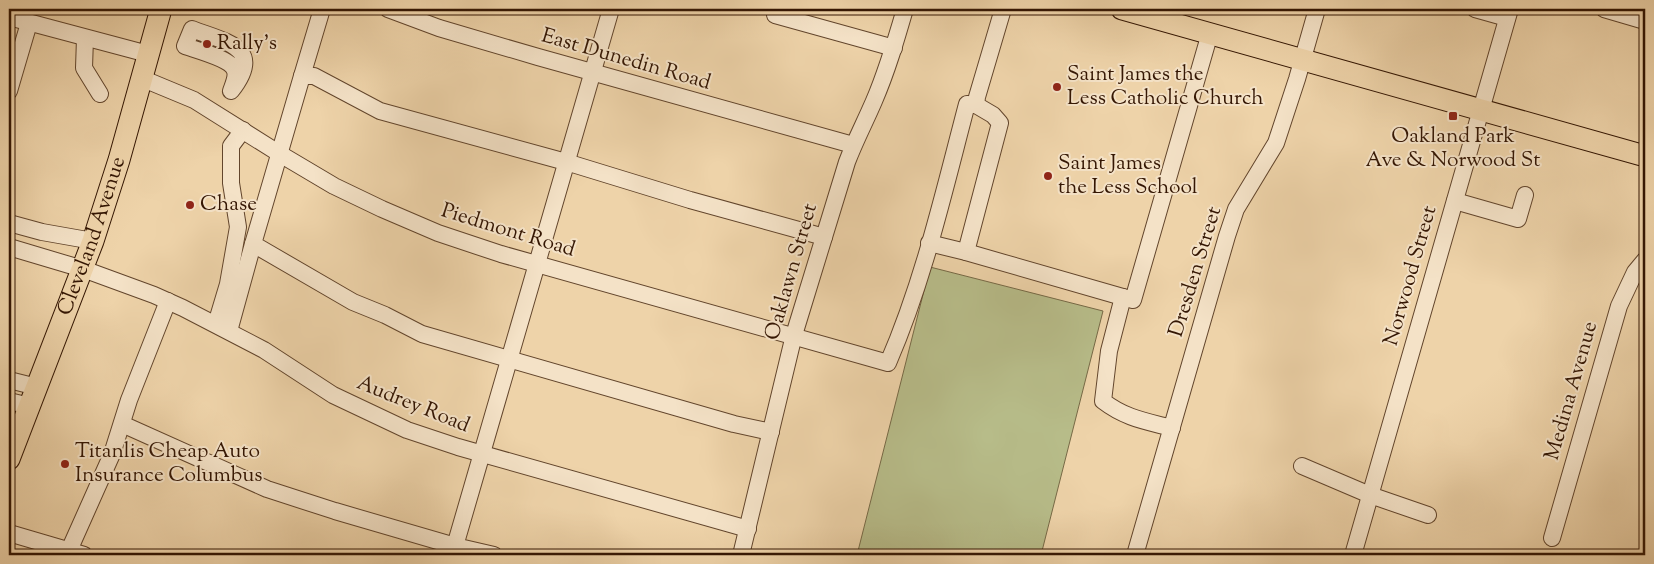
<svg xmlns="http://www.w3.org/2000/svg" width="1654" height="564" viewBox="0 0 1654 564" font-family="'Sorts Mill Goudy',serif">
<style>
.green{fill:#b7bc89;stroke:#766946}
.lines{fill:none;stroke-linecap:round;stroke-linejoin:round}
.minor-casing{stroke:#62452c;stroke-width:18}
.major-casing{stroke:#341603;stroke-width:23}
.path{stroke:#341603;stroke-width:2.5;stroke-dasharray:4 2.5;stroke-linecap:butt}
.minor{stroke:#f4e2c7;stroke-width:16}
.major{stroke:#eed3a9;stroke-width:21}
.poi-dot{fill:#8f2418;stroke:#f4e2c7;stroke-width:2}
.labels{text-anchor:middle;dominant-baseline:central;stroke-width:4;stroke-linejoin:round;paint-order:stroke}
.poi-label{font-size:21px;fill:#341603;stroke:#f4e2c7;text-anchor:start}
.street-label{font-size:21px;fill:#341603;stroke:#f4e2c7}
</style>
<rect width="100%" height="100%" fill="#eed3a9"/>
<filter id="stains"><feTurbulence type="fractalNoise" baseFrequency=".004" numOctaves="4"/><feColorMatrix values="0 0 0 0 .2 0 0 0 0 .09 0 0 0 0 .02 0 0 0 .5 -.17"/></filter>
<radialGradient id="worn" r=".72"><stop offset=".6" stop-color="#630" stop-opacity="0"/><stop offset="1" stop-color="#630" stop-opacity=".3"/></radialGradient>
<path class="green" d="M 930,267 L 1103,311 L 1041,555 L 857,555 Z"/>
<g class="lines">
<defs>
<g id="minor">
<path d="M 388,9 L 439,28 L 538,57 L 853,145"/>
<path d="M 1003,9 L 977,97 L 976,105 L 993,115 L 1000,123 L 966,252 L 1133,300 L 1210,33"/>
<path d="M 1475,9 L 1507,18"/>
<path d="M 1604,9 L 1645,21"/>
<path d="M 775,15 L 894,48"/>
<path d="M 9,17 L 148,54"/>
<path d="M 192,29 C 225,42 266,47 231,91 C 233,85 237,77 235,71 C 232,59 196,50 185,46 Z"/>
<path d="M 85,38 L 84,68 L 100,94"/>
<path d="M 302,76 L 322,9"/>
<path d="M 141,78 L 194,100 L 280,154 L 334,186 L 382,209 L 438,233 L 501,254 L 888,363 C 924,280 944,191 967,104 L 976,105"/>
<path d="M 9,91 L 29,23"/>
<path d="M 1455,201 L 1518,219 L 1525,195"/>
<path d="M 9,223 L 42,232 L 93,241"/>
<path d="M 929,243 L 966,252"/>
<path d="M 9,247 L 83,269 L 154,295 L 183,308 L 264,350 L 333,395 L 407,430 L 458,447 L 748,529"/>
<path d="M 1123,297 L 1109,351 L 1103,401 C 1125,418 1145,421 1172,428"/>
<path d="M 216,324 L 228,284 L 238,227 L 231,183 L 231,146 L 243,130"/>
<path d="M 229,331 L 253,244"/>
<path d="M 9,380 L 37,387"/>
<path d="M 9,401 L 30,406"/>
<path d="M 122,424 L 267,489 L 335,511 L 455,546 L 453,555"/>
<path d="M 771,432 L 734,424 L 422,334 L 385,315 L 353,302 L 253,244 L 302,76 L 314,76 L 380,111 L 566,162 L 690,200 L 824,237"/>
<path d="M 1302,466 L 1370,495 L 1428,515"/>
<path d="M 9,533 L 84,555"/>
<path d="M 1552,538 L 1619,306 L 1635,272 L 1645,260"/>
<path d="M 67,555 L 112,454 L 129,400 L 168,301"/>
<path d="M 494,555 L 455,546 L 611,9"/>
<path d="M 741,555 L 794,335 L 847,162 C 855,141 865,122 874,101 C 887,71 896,40 905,9"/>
<path d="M 1135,555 L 1227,236 L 1236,209 L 1276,143 L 1297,79 L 1317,9"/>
<path d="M 1353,555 L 1510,9"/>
</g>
<g id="major">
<path d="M 1122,9 L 1645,156"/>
<path id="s1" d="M 9,459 L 93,241 L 119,160 L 161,9"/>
</g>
</defs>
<use href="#minor" class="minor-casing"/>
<use href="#major" class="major-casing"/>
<g class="path">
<path d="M 1088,14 L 1088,12"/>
<path d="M 11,508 L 14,509"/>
</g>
<use href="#minor" class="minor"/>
<use href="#major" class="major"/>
</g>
<g class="poi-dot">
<circle cx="207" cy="44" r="5"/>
<circle cx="1057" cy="87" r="5"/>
<rect x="1448" y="111" width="10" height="10" rx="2.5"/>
<circle cx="1048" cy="176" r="5"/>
<circle cx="190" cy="205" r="5"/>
<circle cx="65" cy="464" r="5"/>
</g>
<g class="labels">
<g class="poi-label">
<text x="217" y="44">Rally's</text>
<text x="1067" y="75">Saint James the<tspan x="1067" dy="24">Less Catholic Church</tspan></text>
<text x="1453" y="137" text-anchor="middle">Oakland Park<tspan x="1453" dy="24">Ave &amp; Norwood St</tspan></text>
<text x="1058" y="164">Saint James<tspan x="1058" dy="24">the Less School</tspan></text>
<text x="200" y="205">Chase</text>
<text x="75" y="452">Titanlis Cheap Auto<tspan x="75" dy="24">Insurance Columbus</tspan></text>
</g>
<g class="street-label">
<text transform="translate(626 60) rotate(16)">East Dunedin Road</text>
<text transform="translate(508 231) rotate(17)">Piedmont Road</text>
<text stroke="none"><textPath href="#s1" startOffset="238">Cleveland Avenue</textPath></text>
<text transform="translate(792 272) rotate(-74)">Oaklawn Street</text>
<text transform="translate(1196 272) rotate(-73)">Dresden Street</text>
<text transform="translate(1411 276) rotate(-74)">Norwood Street</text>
<text transform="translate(1572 391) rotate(-74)">Medina Avenue</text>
<text transform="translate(413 405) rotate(22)">Audrey Road</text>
</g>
</g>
<rect width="1654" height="564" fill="none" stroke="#eed3a9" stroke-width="30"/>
<rect x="10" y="10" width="1634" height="544" fill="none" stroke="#341603" stroke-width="2.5"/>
<rect x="15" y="15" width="1624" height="534" fill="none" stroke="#341603"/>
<rect width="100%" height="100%" filter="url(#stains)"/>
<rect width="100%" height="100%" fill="url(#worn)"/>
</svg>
